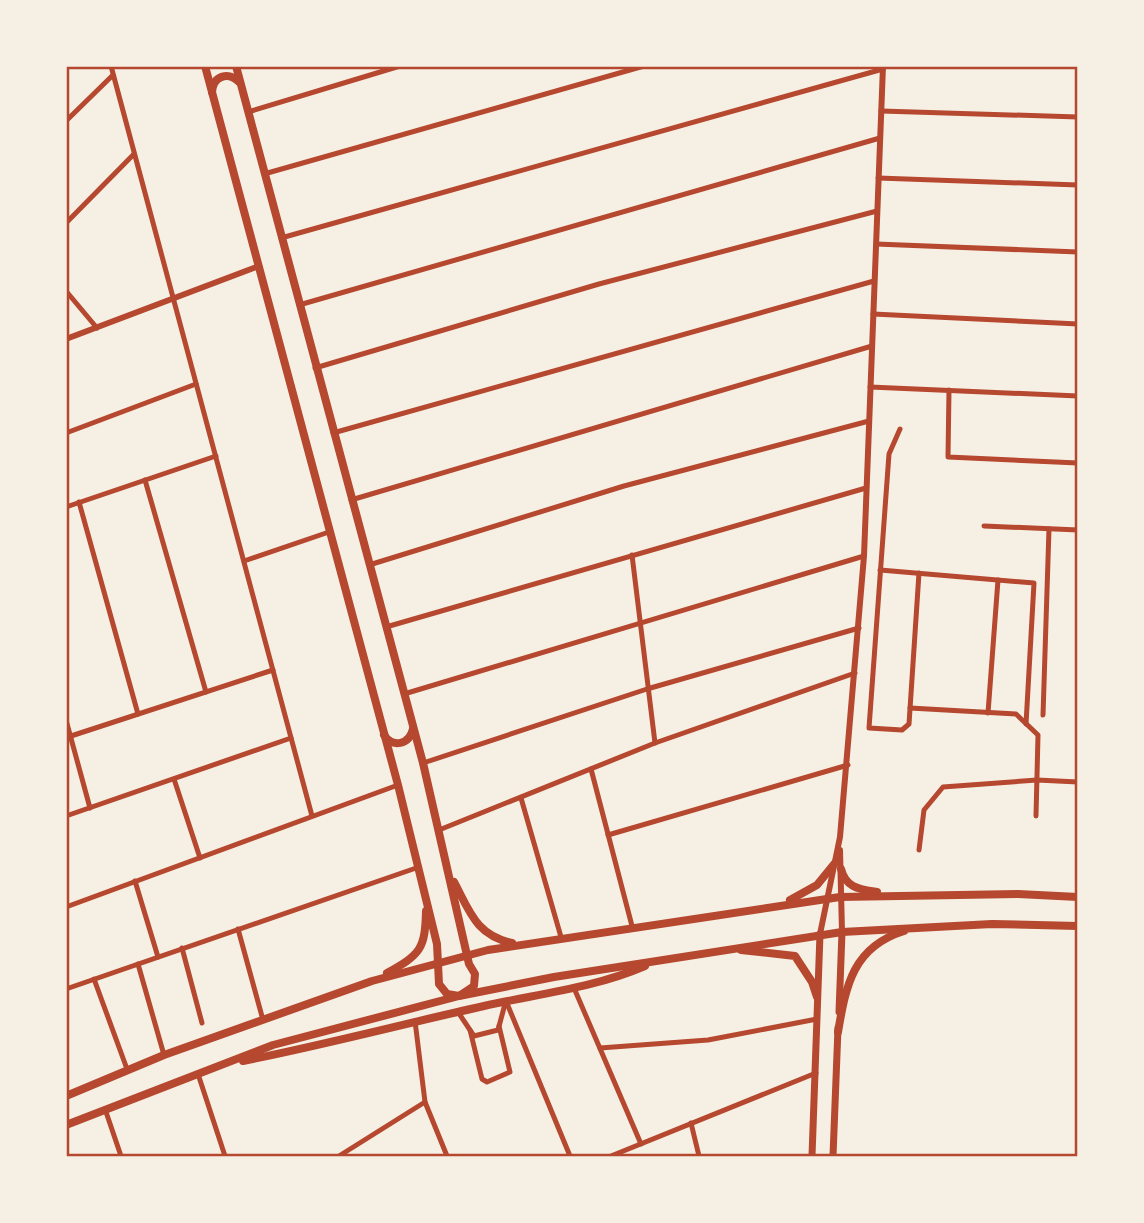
<svg xmlns="http://www.w3.org/2000/svg" width="1144" height="1223" viewBox="0 0 1144 1223" font-family="'Source Sans 3',sans-serif">
<style>
.lines{fill:none;stroke-linecap:round;stroke-linejoin:round}
.minor{stroke:#b5482f;stroke-width:5}
.tertiary{stroke:#b5482f;stroke-width:6}
.secondary{stroke:#b5482f;stroke-width:7}
.trunk{stroke:#b5482f;stroke-width:8}
.neatline{fill:none;stroke:#b5482f;stroke-width:2.5}
</style>
<rect width="100%" height="100%" fill="#f6efe4"/>
<g class="lines">
<g class="minor">
<path d="M 111,66 L 312,816"/>
<path d="M 881,111 L 1078,117"/>
<path d="M 248,112 L 400,66"/>
<path d="M 66,121 L 113,75"/>
<path d="M 264,174 L 644,66"/>
<path d="M 878,178 L 1078,185"/>
<path d="M 66,223 L 134,154"/>
<path d="M 281,238 L 883,69"/>
<path d="M 876,244 L 1078,252"/>
<path d="M 66,291 L 97,328"/>
<path d="M 299,305 L 880,138"/>
<path d="M 873,314 L 1078,324"/>
<path d="M 315,368 L 599,284 L 877,211"/>
<path d="M 870,387 L 1078,396"/>
<path d="M 949,390 L 948,457 L 1078,463"/>
<path d="M 900,429 L 889,454 L 869,728 L 902,730 L 909,724 L 919,573"/>
<path d="M 66,433 L 196,384"/>
<path d="M 333,433 L 874,281"/>
<path d="M 145,480 L 206,692"/>
<path d="M 351,500 L 872,346"/>
<path d="M 79,502 L 138,714"/>
<path d="M 66,507 L 216,456"/>
<path d="M 984,526 L 1078,530"/>
<path d="M 632,555 L 655,743"/>
<path d="M 244,561 L 329,532"/>
<path d="M 369,565 L 624,486 L 869,421"/>
<path d="M 880,570 L 1034,583 L 1026,724"/>
<path d="M 386,627 L 866,488"/>
<path d="M 404,694 L 864,556"/>
<path d="M 910,708 L 1016,714 L 1038,735 L 1036,816"/>
<path d="M 988,713 L 998,580"/>
<path d="M 1043,715 L 1049,529"/>
<path d="M 66,720 L 90,808"/>
<path d="M 71,736 L 273,670"/>
<path d="M 423,763 L 647,689 L 859,628"/>
<path d="M 591,769 L 632,926"/>
<path d="M 174,779 L 200,858"/>
<path d="M 521,798 L 561,937"/>
<path d="M 66,816 L 291,738"/>
<path d="M 439,830 L 655,743 L 855,673"/>
<path d="M 608,835 L 848,765"/>
<path d="M 919,850 L 924,810 L 943,787 L 1037,780 L 1078,782"/>
<path d="M 135,881 L 158,957"/>
<path d="M 66,907 L 398,785"/>
<path d="M 238,929 L 263,1020"/>
<path d="M 182,948 L 202,1023"/>
<path d="M 138,964 L 164,1055"/>
<path d="M 94,979 L 127,1069"/>
<path d="M 574,988 L 641,1144"/>
<path d="M 66,989 L 419,867"/>
<path d="M 506,1001 L 570,1156"/>
<path d="M 458,1012 L 474,1036 L 498,1030 L 505,1004"/>
<path d="M 415,1021 L 425,1102 L 447,1156"/>
<path d="M 470,1030 L 482,1079 L 487,1082 L 510,1072 L 499,1026"/>
<path d="M 600,1048 L 708,1040 L 817,1019"/>
<path d="M 198,1074 L 225,1156"/>
<path d="M 105,1109 L 121,1156"/>
<path d="M 691,1123 L 699,1156"/>
<path d="M 339,1156 L 425,1102"/>
<path d="M 611,1156 L 816,1073"/>
</g>
<g class="tertiary">
<path d="M 66,339 L 259,266"/>
<path d="M 840,850 L 842,932"/>
<path d="M 820,934 L 840,837 L 864,556 L 883,66"/>
</g>
<g class="secondary">
<path d="M 839,1012 L 842,932"/>
<path d="M 812,1156 L 820,934"/>
<path d="M 833,1156 L 838,1028"/>
</g>
<g class="trunk">
<path d="M 205,66 L 398,785 L 437,944 L 439,984 L 447,994 L 459,996 L 474,986 L 475,974 L 469,964 L 423,763 L 236,66"/>
<path d="M 212,92 C 213,76 228,71 239,82"/>
<path d="M 384,735 C 393,748 409,745 413,729"/>
<path d="M 841,869 C 846,888 859,889 877,892"/>
<path d="M 454,882 C 470,912 476,935 512,943"/>
<path d="M 790,900 L 817,885 L 835,863"/>
<path d="M 741,950 L 795,956 L 812,982 L 817,997"/>
<path d="M 387,973 C 421,954 425,949 426,911"/>
<path d="M 838,1032 C 846,985 853,947 904,931"/>
<path d="M 243,1061 C 324,1045 403,1024 484,1006 C 538,994 594,988 645,966"/>
<path d="M 66,1096 L 164,1055 L 372,981 L 488,950 L 840,897 L 1018,894 L 1078,897"/>
<path d="M 66,1125 L 273,1045 L 459,996 L 554,977 L 842,932 L 992,924 L 1078,926"/>
</g>
</g>
<rect width="1144" height="1223" fill="none" stroke="#f6efe4" stroke-width="136"/>
<rect x="68" y="68" width="1008" height="1087" class="neatline"/>
</svg>
